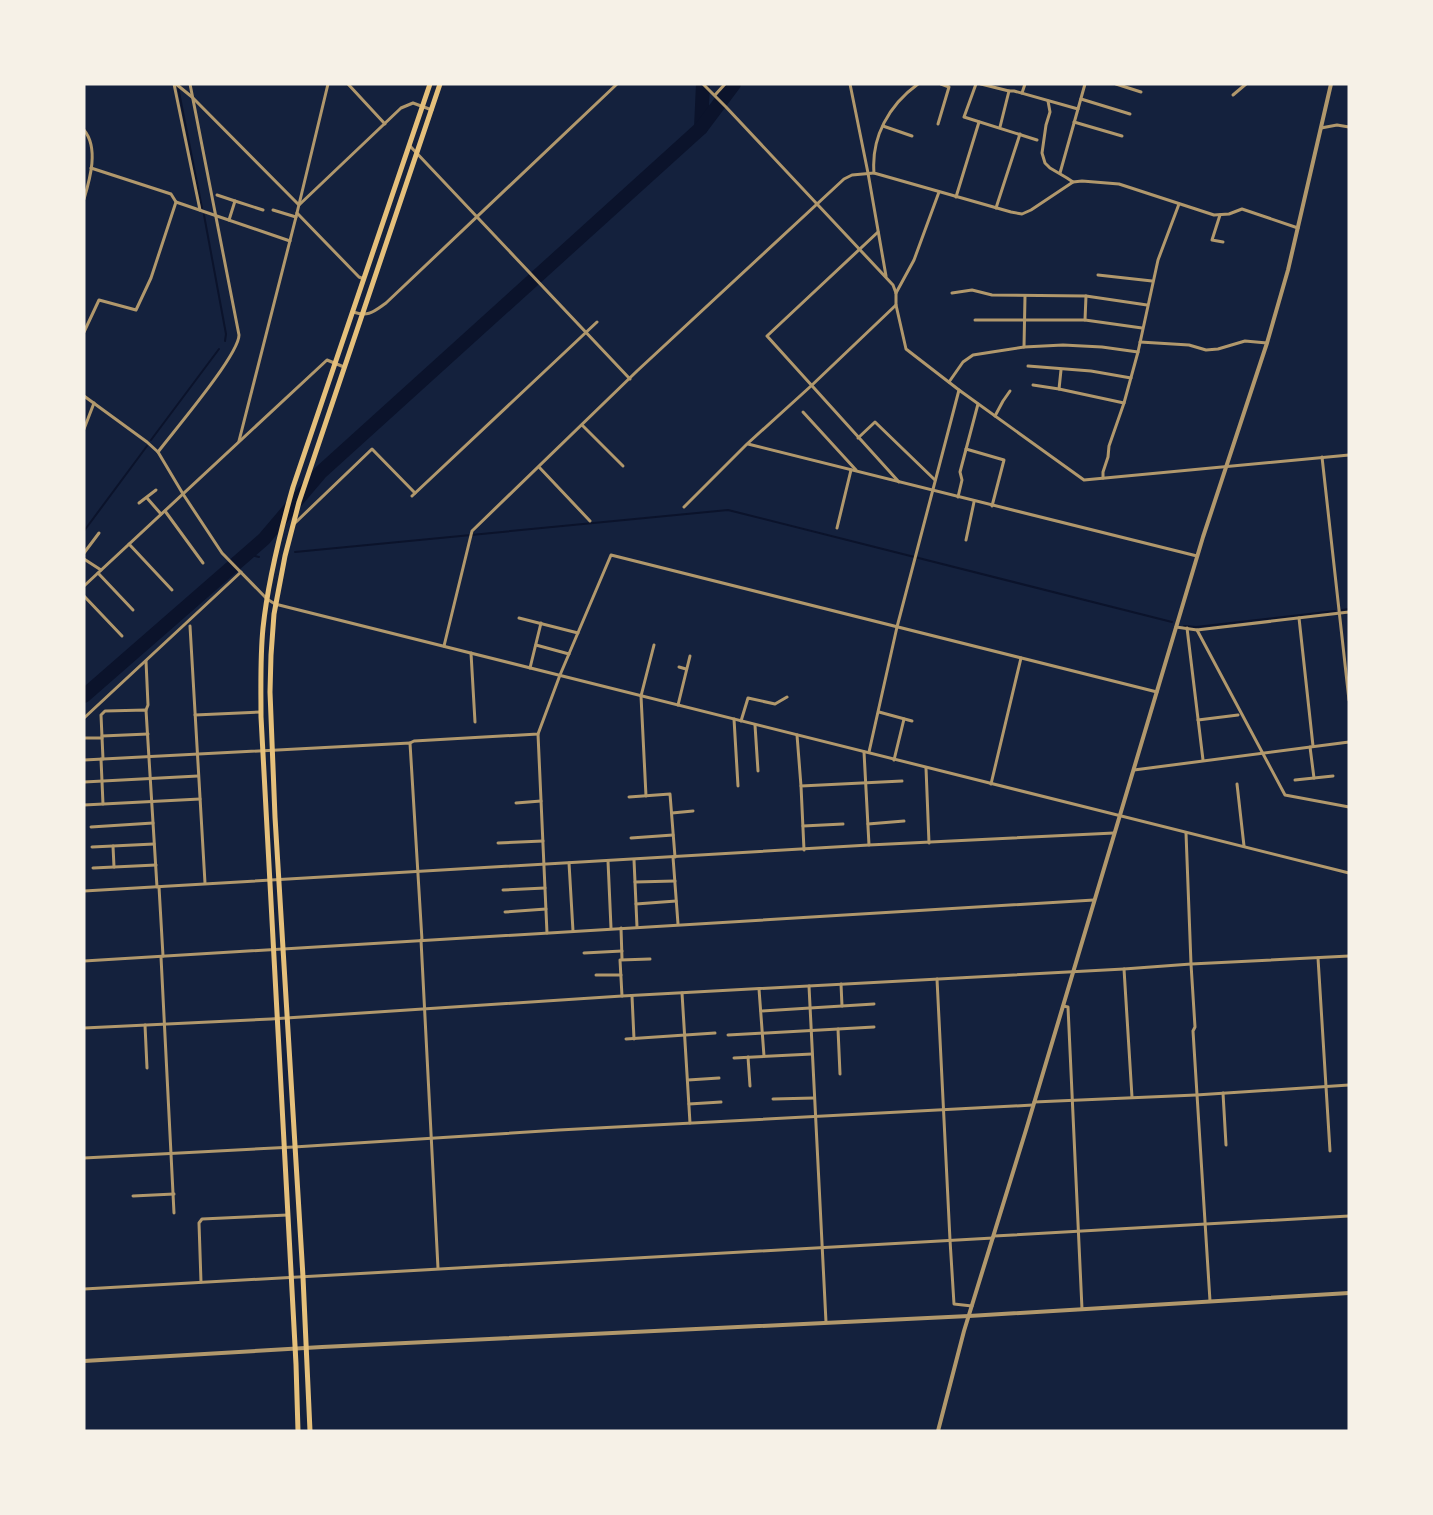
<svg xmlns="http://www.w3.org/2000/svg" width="1433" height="1515" viewBox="0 0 1433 1515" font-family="Manrope,sans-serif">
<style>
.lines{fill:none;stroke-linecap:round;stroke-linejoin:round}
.stream{stroke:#0b132b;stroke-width:2}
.river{stroke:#0b132b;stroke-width:14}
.minor{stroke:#b1986c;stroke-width:3}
.tertiary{stroke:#b1986c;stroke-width:4}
.primary{stroke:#e5c07b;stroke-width:5}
</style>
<rect width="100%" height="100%" fill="#14213d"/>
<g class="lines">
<g class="stream">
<path d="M 178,87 L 202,208"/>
<path d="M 204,215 L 226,334 L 225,341"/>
<path d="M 151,440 L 219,349"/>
<path d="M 84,531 L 147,446"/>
<path d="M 295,552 L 728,510 L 1172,622"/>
<path d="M 247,554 L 259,557"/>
<path d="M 1342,610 L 1349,609"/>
<path d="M 1184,626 L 1196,627 L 1335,611"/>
</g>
<g class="river">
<path d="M 701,128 L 703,84"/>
<path d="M 84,696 L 264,539 L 321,472 L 701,128 L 734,84"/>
</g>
<g class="minor">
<path d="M 174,84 L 200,210"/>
<path d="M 176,84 L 192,97 L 299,205 L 401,108 L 413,103 L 432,110"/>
<path d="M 348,84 L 385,124"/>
<path d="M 850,84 L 868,173 L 886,276"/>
<path d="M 918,84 C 889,105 871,137 874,173 L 1011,212 L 1022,214 L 1031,210 L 1073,182 L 1082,181 L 1119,184 L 1214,215 L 1229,214 L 1242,209 L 1298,228"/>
<path d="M 976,84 L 964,117 L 1037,140"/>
<path d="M 981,84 L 1009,91 L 1014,91 L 1078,109"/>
<path d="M 1116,84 L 1141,92"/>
<path d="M 1022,93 L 1025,84"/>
<path d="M 715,95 L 725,84"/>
<path d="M 1233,95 L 1246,84"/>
<path d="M 1081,99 L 1130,114"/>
<path d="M 1048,101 L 1050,112 L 1046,125 L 1042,153 L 1045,163 L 1050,168 L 1067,178 L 1073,182"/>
<path d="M 1074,122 L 1122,136"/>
<path d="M 938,124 L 949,87 L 941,84"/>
<path d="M 883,126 L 912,136"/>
<path d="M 1000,127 L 1009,91"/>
<path d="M 1321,128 L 1337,125 L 1349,127"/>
<path d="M 84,130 C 99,148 90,179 84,199"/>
<path d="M 410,146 L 630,379"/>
<path d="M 91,168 L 171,194 L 176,202 L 290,241"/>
<path d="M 1060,173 L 1085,84"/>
<path d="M 217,195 L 235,201"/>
<path d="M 956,197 L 979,122"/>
<path d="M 996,208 L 1020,134"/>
<path d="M 273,210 L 296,217"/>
<path d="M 297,213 L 359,277 L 364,279"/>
<path d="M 1220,215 L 1212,240 L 1223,242"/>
<path d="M 229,220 L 235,201 L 263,210"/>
<path d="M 878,232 L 767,336 L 899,482"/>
<path d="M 1098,275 L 1152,281"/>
<path d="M 896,293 L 914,260 L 939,192"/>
<path d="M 952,293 L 972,290 L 992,295 L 1086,296 L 1147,305"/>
<path d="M 896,305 L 906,349 L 959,390 L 1084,480 L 1349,455"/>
<path d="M 353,312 C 369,317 373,312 386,303 L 617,84"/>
<path d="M 975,320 L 1085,320 L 1142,328"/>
<path d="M 1085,320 L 1086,296"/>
<path d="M 84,332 L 99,300 L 136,310 L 151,278 L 176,202"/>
<path d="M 1140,342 L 1189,345 L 1206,350 L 1218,349 L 1245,341 L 1267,343"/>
<path d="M 1024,347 L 1025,296"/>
<path d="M 1028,366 L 1091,371 L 1131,378"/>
<path d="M 949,382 L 963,362 L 973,355 L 992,352 L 1024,347 L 1063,345 L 1102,347 L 1138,352"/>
<path d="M 1033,385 L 1059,389 L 1124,403"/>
<path d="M 1059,389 L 1061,370"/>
<path d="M 84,396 L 147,442 L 158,452 L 183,494 L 222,553 L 267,599 L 275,604 L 1349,873"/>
<path d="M 803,412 L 856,470"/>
<path d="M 995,416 L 1003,401 L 1010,391"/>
<path d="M 582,425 L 623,466"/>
<path d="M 84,429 L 94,403"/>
<path d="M 858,438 L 875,422 L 935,480"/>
<path d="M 239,441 L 296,217 L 328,84"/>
<path d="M 748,444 L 1197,556"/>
<path d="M 966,449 L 1004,460 L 992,506"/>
<path d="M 158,452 C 173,432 239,355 239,335 L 190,84"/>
<path d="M 1322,457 L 1349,700"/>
<path d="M 539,467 L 590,521"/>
<path d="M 1103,478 L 1103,472 L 1108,457 L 1109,446 L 1124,403 L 1138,352 L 1158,260 L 1179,204"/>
<path d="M 412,496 L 597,322"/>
<path d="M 958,497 L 962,480 L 960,472 L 978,404"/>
<path d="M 147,498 L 161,514"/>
<path d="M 139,503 L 156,490"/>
<path d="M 684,507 L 747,444 L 811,386 L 896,305 L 896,293 L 893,285 L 726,107 L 703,84"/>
<path d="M 165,511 L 203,563"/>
<path d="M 295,523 L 372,449 L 415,493"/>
<path d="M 837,528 L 851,470"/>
<path d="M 966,540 L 974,502"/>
<path d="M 129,544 L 172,590"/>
<path d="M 84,553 L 99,533"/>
<path d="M 84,559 L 101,570"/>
<path d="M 98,573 L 133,610"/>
<path d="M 84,586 L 327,360 L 344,367"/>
<path d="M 84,596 L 122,636"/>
<path d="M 519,618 L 578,633"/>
<path d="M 1299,618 L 1313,746"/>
<path d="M 190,626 L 205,883"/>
<path d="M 1176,627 L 1197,630 L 1349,612"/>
<path d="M 1187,628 L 1203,760"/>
<path d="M 1197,630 L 1285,795 L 1349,807"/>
<path d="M 536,645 L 569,654"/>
<path d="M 444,646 L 472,531 L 637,371 L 844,179 L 852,175 L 874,173"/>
<path d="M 471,653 L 475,722"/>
<path d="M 146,661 L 148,705 L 146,710"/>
<path d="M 679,667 L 686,669"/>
<path d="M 530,668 L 541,623"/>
<path d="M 678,705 L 690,656"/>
<path d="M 879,712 L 912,721"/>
<path d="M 195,715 L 261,712"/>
<path d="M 84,718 L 241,572"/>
<path d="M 734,719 L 738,786"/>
<path d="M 1198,720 L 1238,715"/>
<path d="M 741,721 L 748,698 L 775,704 L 787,697"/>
<path d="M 755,725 L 758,771"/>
<path d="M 538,734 L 547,933"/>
<path d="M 797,735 L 801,786"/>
<path d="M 102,736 L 148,734"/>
<path d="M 84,738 L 102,738"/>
<path d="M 410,743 L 414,741 L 538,734 L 560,675 L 611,555 L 1157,692"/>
<path d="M 1310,747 L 1314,778"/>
<path d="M 864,752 L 869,845"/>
<path d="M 869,752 L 897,627 L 959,390"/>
<path d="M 101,759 L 103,804"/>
<path d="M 103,759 L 101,715 L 105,711 L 146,710 L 157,887"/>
<path d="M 84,760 L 410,743 L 422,940"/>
<path d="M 894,760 L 904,719"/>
<path d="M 926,768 L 929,843"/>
<path d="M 1134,770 L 1349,742"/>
<path d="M 1295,780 L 1333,776"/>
<path d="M 84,782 L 198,776"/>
<path d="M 991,784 L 1021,658"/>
<path d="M 1237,784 L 1244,846"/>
<path d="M 646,796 L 641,696 L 654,645"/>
<path d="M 629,797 L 670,794 L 675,857"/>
<path d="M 516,803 L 541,801"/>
<path d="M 84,805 L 200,799"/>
<path d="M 672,813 L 693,811"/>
<path d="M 868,824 L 904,821"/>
<path d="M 803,826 L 843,824"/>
<path d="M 91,827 L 153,823"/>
<path d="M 1186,833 L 1191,964 L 1195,1027 L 1193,1031 L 1210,1301"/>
<path d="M 631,838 L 673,835"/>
<path d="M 498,843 L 543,841"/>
<path d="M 113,846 L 114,867"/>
<path d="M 92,847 L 154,844"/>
<path d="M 804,850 L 801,786 L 902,781"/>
<path d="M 673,857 L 678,924"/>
<path d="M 634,860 L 637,927"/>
<path d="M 608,861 L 611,928"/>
<path d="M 569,863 L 573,931"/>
<path d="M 93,868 L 156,865"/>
<path d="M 635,882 L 675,881"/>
<path d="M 159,887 L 163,956"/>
<path d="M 503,890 L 545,888"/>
<path d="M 84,891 L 869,845 L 1114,833"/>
<path d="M 636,904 L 676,901"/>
<path d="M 505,912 L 546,909"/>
<path d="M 621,928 L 622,959"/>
<path d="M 421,940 L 438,1268"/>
<path d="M 584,953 L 622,951"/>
<path d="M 161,957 L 174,1213"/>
<path d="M 1318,958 L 1330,1151"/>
<path d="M 84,961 L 1094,900"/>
<path d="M 1124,969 L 1132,1097"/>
<path d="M 596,975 L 621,975"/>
<path d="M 937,979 L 950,1240 L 954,1304 L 972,1306"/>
<path d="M 841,984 L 842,1006"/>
<path d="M 809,986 L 826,1322"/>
<path d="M 759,989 L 764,1056"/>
<path d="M 682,993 L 690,1123"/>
<path d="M 622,996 L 620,960 L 650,959"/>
<path d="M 632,996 L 634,1039"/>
<path d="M 1063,1006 L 1068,1007 L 1082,1309"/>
<path d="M 761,1011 L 874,1004"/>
<path d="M 145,1025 L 147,1068"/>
<path d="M 84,1028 L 271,1019 L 622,996 L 1124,969 L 1191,964 L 1349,956"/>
<path d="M 838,1029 L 840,1074"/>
<path d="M 728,1035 L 874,1027"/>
<path d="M 626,1039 L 715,1033"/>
<path d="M 748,1057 L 750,1086"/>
<path d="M 734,1058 L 812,1054"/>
<path d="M 688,1080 L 719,1078"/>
<path d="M 1223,1093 L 1226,1145"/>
<path d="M 773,1099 L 814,1098"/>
<path d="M 1034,1102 L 1196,1095 L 1349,1085"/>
<path d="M 689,1104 L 721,1102"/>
<path d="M 84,1158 L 294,1147 L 559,1130 L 1033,1105"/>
<path d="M 133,1196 L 174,1194"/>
<path d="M 994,1236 L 1349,1216"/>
<path d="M 201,1282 L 199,1223 L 202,1219 L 288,1215"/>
<path d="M 84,1289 L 993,1238"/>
</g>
<g class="tertiary">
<path d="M 84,1361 L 322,1347 L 969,1316 L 1349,1293"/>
<path d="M 938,1431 L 964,1331 L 1026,1130 L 1203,537 L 1267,343 L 1288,270 L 1331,84"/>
</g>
<g class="primary">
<path d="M 298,1431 L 296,1364 L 261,717 C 261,687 260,658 263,628 C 268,580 280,533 293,487 L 430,84"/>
<path d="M 310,1431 L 303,1277 L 275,817 L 270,692 L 271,655 L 274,614 L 285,556 L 299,502 L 440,84"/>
</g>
</g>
<rect width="1433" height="1515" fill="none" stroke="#f6f1e7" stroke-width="171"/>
</svg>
